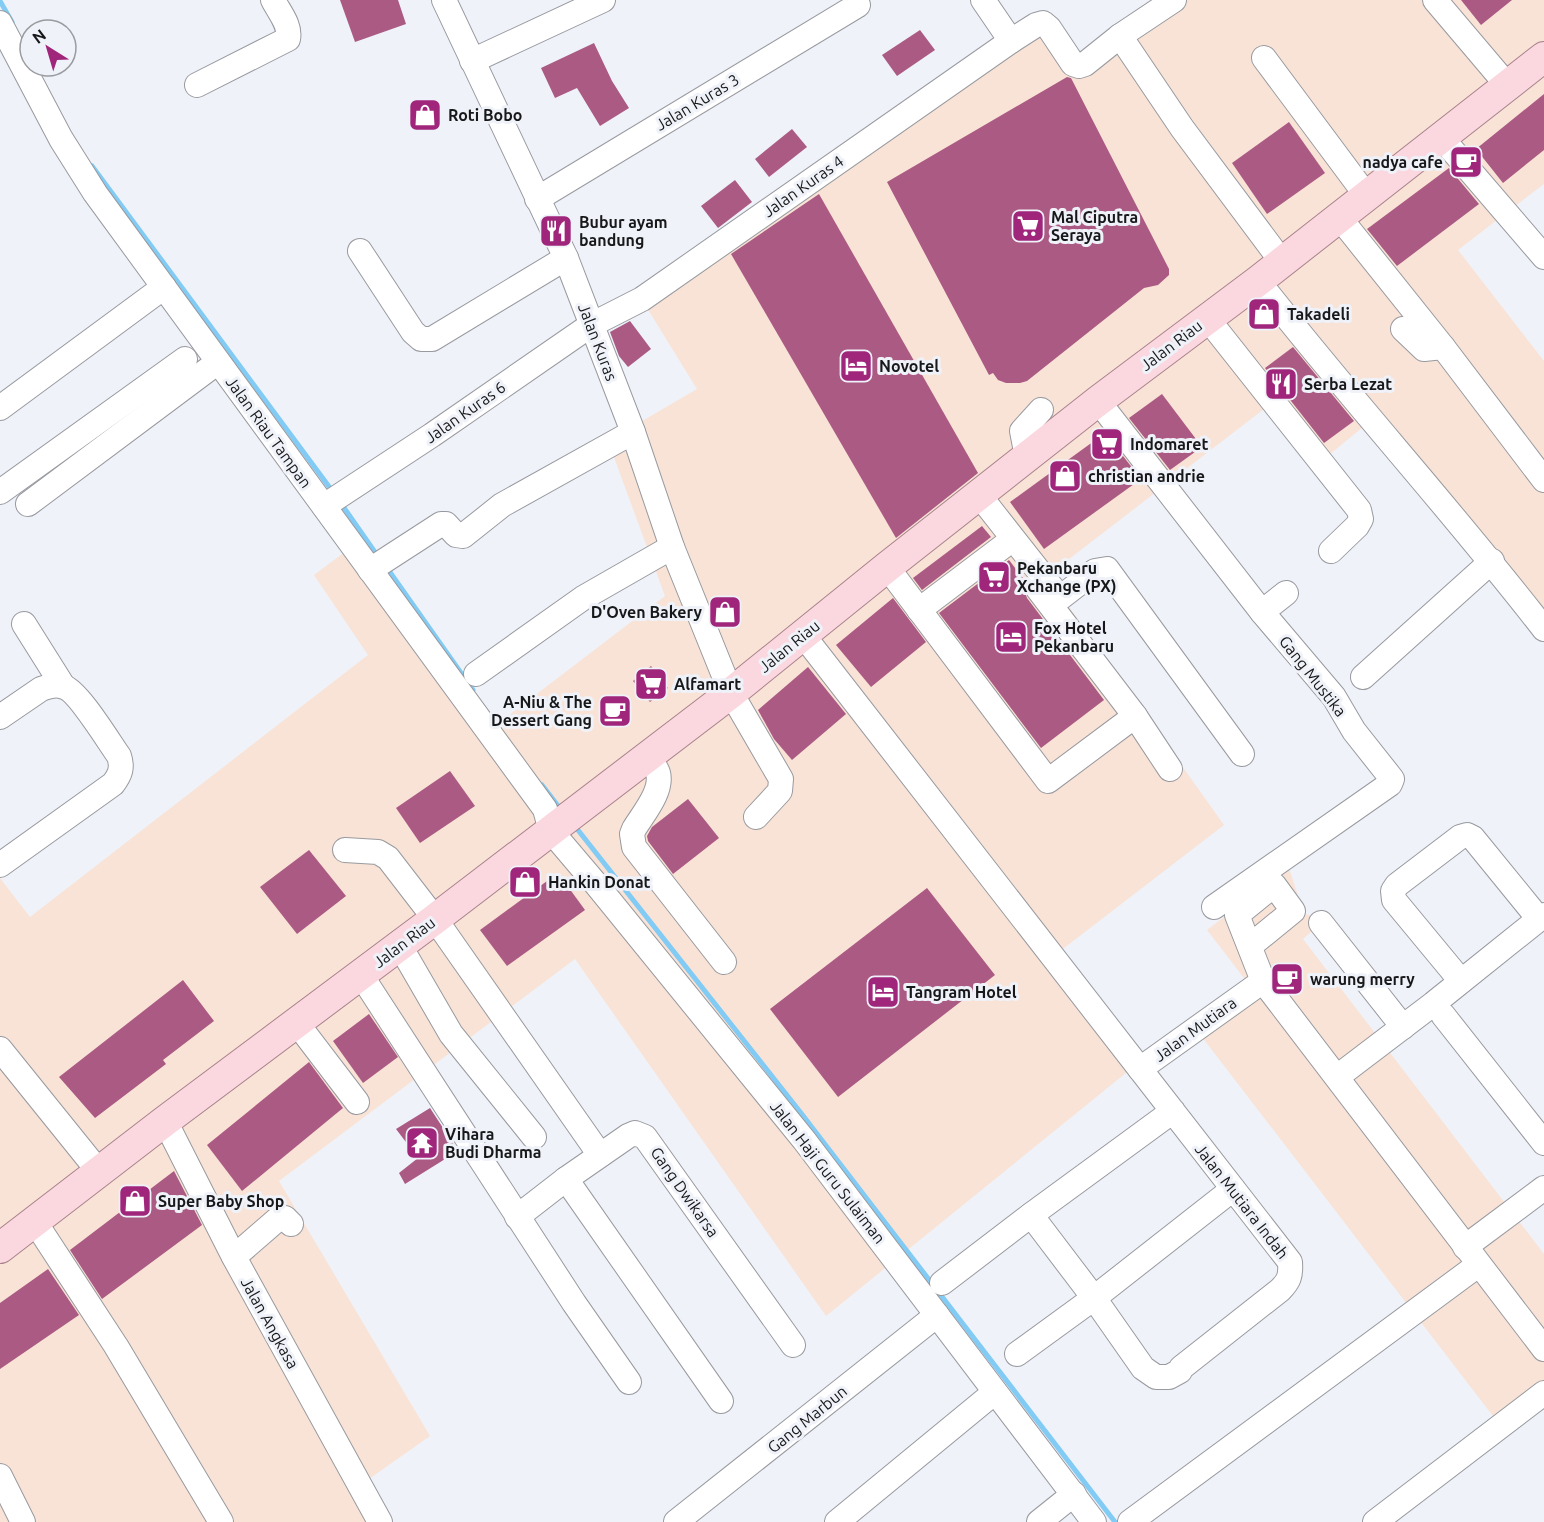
<svg xmlns="http://www.w3.org/2000/svg" width="1544" height="1522" viewBox="0 0 1544 1522" font-family="Ubuntu,sans-serif">
<style>
.commercial{fill:#f9e3d6}
.lines{fill:none;stroke-linecap:round;stroke-linejoin:round}
.stream{stroke:#81cbf4;stroke-width:5}
.building{fill:#ab5a84}
.minor-casing{stroke:#989aa0;stroke-width:26}
.major-casing{stroke:#a9838c;stroke-width:32}
.minor{stroke:#fff;stroke-width:24}
.major{stroke:#fbd7df;stroke-width:30}
.labels{text-anchor:middle;dominant-baseline:central;stroke-width:6;stroke-linejoin:round;paint-order:stroke}
.street-label{font-size:16px;fill:#17181a;stroke:#eff2f8}
.poi-label{font-size:16px;font-weight:bold;fill:#17181a;stroke:#eff2f8;text-anchor:start}
</style>
<rect width="100%" height="100%" fill="#eff2f8"/>
<g class="commercial">
<path d="M 1186,0 L 1544,0 L 1544,184 L 1458,250 L 1544,361 L 1544,638 L 1368,423 L 1313,468 L 1264,409 L 1047,576 L 1224,825 L 1055,955 L 1137,1064 L 826,1316 L 575,959 L 279,1181 L 430,1436 L 369,1479 L 392,1522 L 0,1522 L 0,878 L 30,917 L 368,655 L 314,575 L 361,540 L 495,726 L 665,596 L 608,441 L 697,389 L 642,300 L 1050,23 L 1077,67 Z"/>
<path d="M 1289,868 L 1304,914 L 1328,919 L 1321,923 L 1303,939 L 1544,1254 L 1544,1383 L 1496,1420 L 1192,1024 L 1247,982 L 1207,930 Z"/>
</g>
<g class="lines">
<g class="stream">
<path d="M 0,1 L 12,22"/>
<path d="M 92,166 L 333,492"/>
<path d="M 340,502 L 379,558"/>
<path d="M 387,568 L 473,690"/>
<path d="M 542,785 L 562,811"/>
<path d="M 574,825 L 801,1113 L 1115,1522"/>
</g>
</g>
<g class="building">
<path d="M 340,0 L 398,0 L 406,24 L 355,42 Z"/>
<path d="M 1461,0 L 1512,0 L 1481,25 Z"/>
<path d="M 920,30 L 935,50 L 897,76 L 882,55 Z"/>
<path d="M 594,43 L 612,81 L 629,108 L 600,126 L 577,88 L 555,98 L 541,68 Z"/>
<path d="M 1067,77 L 1071,78 L 1169,269 L 1169,275 L 1158,285 L 1144,288 L 1027,381 L 1020,383 L 1006,383 L 998,380 L 993,373 L 989,375 L 887,182 Z"/>
<path d="M 1544,94 L 1544,150 L 1503,183 L 1476,149 Z"/>
<path d="M 1289,122 L 1325,173 L 1267,214 L 1232,163 Z"/>
<path d="M 792,129 L 807,147 L 769,177 L 755,159 Z"/>
<path d="M 1449,168 L 1479,204 L 1397,266 L 1367,229 Z"/>
<path d="M 735,180 L 752,202 L 718,228 L 701,206 Z"/>
<path d="M 819,194 L 978,473 L 896,538 L 731,254 Z"/>
<path d="M 630,321 L 651,349 L 628,367 L 619,356 L 610,332 Z"/>
<path d="M 1293,347 L 1354,421 L 1324,443 L 1265,368 Z"/>
<path d="M 1162,394 L 1202,447 L 1170,470 L 1129,418 Z"/>
<path d="M 1105,433 L 1141,479 L 1044,549 L 1010,502 Z"/>
<path d="M 982,526 L 991,537 L 922,590 L 913,578 Z"/>
<path d="M 1009,560 L 1026,582 L 1024,590 L 1027,598 L 1104,700 L 1041,748 L 939,613 Z"/>
<path d="M 893,598 L 926,642 L 871,687 L 836,645 Z"/>
<path d="M 651,666 L 668,688 L 650,702 L 633,681 Z"/>
<path d="M 808,667 L 846,714 L 792,760 L 774,739 L 758,710 Z"/>
<path d="M 450,771 L 475,806 L 420,843 L 396,808 Z"/>
<path d="M 688,799 L 719,838 L 673,874 L 648,841 L 647,836 L 652,827 Z"/>
<path d="M 309,850 L 346,896 L 297,934 L 260,887 Z"/>
<path d="M 558,873 L 585,910 L 507,966 L 480,930 Z"/>
<path d="M 927,888 L 995,975 L 838,1097 L 770,1009 Z"/>
<path d="M 183,980 L 214,1021 L 163,1060 L 166,1064 L 95,1118 L 59,1077 Z"/>
<path d="M 369,1014 L 398,1057 L 363,1083 L 333,1041 Z"/>
<path d="M 309,1062 L 343,1108 L 242,1191 L 207,1145 Z"/>
<path d="M 430,1108 L 458,1151 L 405,1184 L 399,1173 L 418,1158 L 396,1129 Z"/>
<path d="M 174,1171 L 202,1225 L 102,1299 L 70,1250 Z"/>
<path d="M 48,1269 L 79,1315 L 0,1369 L 0,1303 Z"/>
</g>
<g class="lines">
<defs>
<g id="minor">
<path d="M 444,0 L 566,258 L 633,432 L 672,547 L 731,693 L 781,779 L 780,791 L 756,817"/>
<path d="M 983,0 L 1011,41 L 1036,25 L 1043,23 L 1049,28 L 1073,64 L 1079,66 L 1085,64 L 1120,36 L 1174,0"/>
<path d="M 1435,0 L 1507,85"/>
<path d="M 0,23 L 61,139 L 95,193 L 545,809 L 551,831 L 596,884 L 804,1140 L 1094,1522"/>
<path d="M 1120,36 L 1182,128 L 1282,262"/>
<path d="M 1264,58 L 1366,195"/>
<path d="M 472,61 L 603,0"/>
<path d="M 197,85 L 288,39 C 291,25 279,12 273,0"/>
<path d="M 1441,137 L 1544,257"/>
<path d="M 537,199 L 858,5"/>
<path d="M 1339,217 L 1443,347 L 1544,480"/>
<path d="M 360,251 L 413,332 L 421,339 L 432,339 L 566,258"/>
<path d="M 1258,281 C 1350,399 1452,510 1544,629"/>
<path d="M 1207,318 L 1359,510 L 1361,519 L 1357,526 L 1331,551"/>
<path d="M 1403,329 L 1424,349 L 1443,347"/>
<path d="M 1098,401 L 1262,612 L 1334,697 L 1354,731 L 1392,779 L 1390,784 L 1214,907"/>
<path d="M 0,408 L 164,287"/>
<path d="M 1027,457 L 1022,431 L 1041,410"/>
<path d="M 0,492 L 185,359"/>
<path d="M 979,495 L 1060,598 L 1095,571 L 1107,569 L 1242,754"/>
<path d="M 28,504 L 218,362"/>
<path d="M 324,506 L 432,435 L 591,325 L 642,299 L 1011,41"/>
<path d="M 887,567 L 1048,781 L 1135,716"/>
<path d="M 370,570 L 441,524 L 446,524 L 456,535 L 463,536 L 502,505 L 633,432"/>
<path d="M 1038,589 L 1135,716 L 1170,769"/>
<path d="M 919,610 L 1005,545"/>
<path d="M 1262,612 L 1286,593"/>
<path d="M 24,624 L 63,686"/>
<path d="M 803,635 L 1140,1069 L 1290,1262 C 1291,1276 1289,1281 1280,1290 L 1181,1368 L 1180,1371 L 1169,1377 L 1156,1377 L 1143,1368 L 1094,1298 L 1031,1215 L 1173,1111"/>
<path d="M 476,674 L 583,598 L 672,547"/>
<path d="M 1363,677 L 1492,561"/>
<path d="M 0,717 L 41,689 C 49,686 57,684 64,687 C 78,691 109,742 119,756 C 123,768 120,775 113,784 L 0,865"/>
<path d="M 648,756 C 651,761 656,767 658,773 C 663,791 643,814 634,829 L 632,834 L 634,847 L 724,962"/>
<path d="M 345,850 L 378,852 L 388,858 L 435,919 L 600,1155"/>
<path d="M 1321,923 L 1403,1027"/>
<path d="M 400,946 L 451,1034 L 534,1137"/>
<path d="M 1250,946 L 1293,911 L 1274,885 L 1237,915 L 1263,981 L 1544,1349"/>
<path d="M 361,975 L 574,1303 L 629,1382"/>
<path d="M 1461,981 L 1394,900 L 1393,891 L 1397,885 L 1460,837 L 1467,835 L 1473,838 L 1539,919"/>
<path d="M 1443,1015 L 1544,1143"/>
<path d="M 296,1022 L 357,1102"/>
<path d="M 0,1049 L 100,1173"/>
<path d="M 1140,1069 L 1263,981"/>
<path d="M 1337,1077 L 1433,1004 L 1544,915"/>
<path d="M 165,1121 L 234,1257 L 380,1522"/>
<path d="M 566,1179 L 721,1401"/>
<path d="M 517,1217 L 566,1179 L 628,1136 L 635,1133 L 645,1137 L 793,1345"/>
<path d="M 35,1222 L 116,1346 L 221,1522"/>
<path d="M 1465,1247 L 1544,1188"/>
<path d="M 234,1257 L 279,1218 L 285,1218 L 291,1224"/>
<path d="M 942,1283 L 1031,1215"/>
<path d="M 1017,1354 L 1094,1298 L 1233,1189"/>
<path d="M 0,1476 L 23,1522"/>
<path d="M 676,1522 L 937,1315"/>
<path d="M 837,1522 L 995,1392"/>
<path d="M 1039,1522 L 1074,1494"/>
<path d="M 1130,1522 L 1478,1265"/>
<path d="M 1375,1522 L 1544,1393"/>
</g>
<path id="major" d="M 0,1248 L 165,1121 L 435,919 L 731,693 L 887,567 L 1098,401 L 1258,281 L 1544,57"/>
</defs>
<use href="#minor" class="minor-casing"/>
<use href="#major" class="major-casing"/>
<use href="#minor" class="minor"/>
<use href="#major" class="major"/>
</g>
<defs>
<symbol id="shop-square" viewBox="-11 -11 22 22"><rect x="-9" y="-9" width="18" height="18" rx="4" fill="#a0267c" stroke="#eff2f8"/><path d="M-5-2.5h2.3a2.7 3.5 0 0 1 5.4 0H5L5.5 6h-11ZM-1.5-2.5h3a1.5 2.3 0 0 0-3 0Z" fill="#fff"/></symbol>
<symbol id="cafe-square" viewBox="-11 -11 22 22"><rect x="-9" y="-9" width="18" height="18" rx="4" fill="#a0267c" stroke="#eff2f8"/><path d="M-5.5-4.5H6V0H3Q3 3.5 0 3.5H-2.5Q-5.5 3.5-5.5 0ZM3-3.2v2h1.7v-2ZM-6 4.5H4V6H-6Z" fill="#fff"/></symbol>
<symbol id="supermarket-square" viewBox="-11 -11 22 22"><rect x="-9" y="-9" width="18" height="18" rx="4" fill="#a0267c" stroke="#eff2f8"/><path d="M-6-5.5h2.5l.6 2H6L4.5 2H-2.5L-4.4-4H-6ZM-1.5 3.2a1.3 1.3 0 1 0 .1 0ZM3 3.2a1.3 1.3 0 1 0 .1 0Z" fill="#fff"/></symbol>
<symbol id="restaurant-square" viewBox="-11 -11 22 22"><rect x="-9" y="-9" width="18" height="18" rx="4" fill="#a0267c" stroke="#eff2f8"/><path d="M-5-6h1v4h1v-4h1v4h1v-4h1v5L-1.5 .5V6h-2V.5L-5-1ZM5-6V6H3V1.5H1.5Q1.5-4 5-6Z" fill="#fff"/></symbol>
<symbol id="hotel-square" viewBox="-11 -11 22 22"><rect x="-9" y="-9" width="18" height="18" rx="4" fill="#a0267c" stroke="#eff2f8"/><path d="M-6-4.5h1.5V1H6V5H4.5V3h-9V5H-6ZM-4 0a1.8 1.8 0 1 1 3.6 0ZM.5 0V-2.5h3Q6-2.5 6 0Z" fill="#fff"/></symbol>
<symbol id="temple-square" viewBox="-11 -11 22 22"><rect x="-9" y="-9" width="18" height="18" rx="4" fill="#a0267c" stroke="#eff2f8"/><path d="M0-6L5-2H3V0L6.5 2.5H4V6H1.5V3h-3V6H-4V2.5H-6.5L-3 0V-2H-5Z" fill="#fff"/></symbol>
</defs>
<g fill-rule="evenodd">
<use href="#shop-square" x="406" y="96" width="38" height="38"/>
<use href="#cafe-square" x="1447" y="143" width="38" height="38"/>
<use href="#supermarket-square" x="1009" y="207" width="38" height="38"/>
<use href="#restaurant-square" x="537" y="212" width="38" height="38"/>
<use href="#shop-square" x="1245" y="295" width="38" height="38"/>
<use href="#hotel-square" x="837" y="347" width="38" height="38"/>
<use href="#restaurant-square" x="1262" y="365" width="38" height="38"/>
<use href="#supermarket-square" x="1088" y="425" width="38" height="38"/>
<use href="#shop-square" x="1046" y="457" width="38" height="38"/>
<use href="#supermarket-square" x="975" y="558" width="38" height="38"/>
<use href="#shop-square" x="706" y="593" width="38" height="38"/>
<use href="#hotel-square" x="992" y="618" width="38" height="38"/>
<use href="#supermarket-square" x="632" y="665" width="38" height="38"/>
<use href="#cafe-square" x="596" y="692" width="38" height="38"/>
<use href="#shop-square" x="506" y="863" width="38" height="38"/>
<use href="#cafe-square" x="1268" y="960" width="38" height="38"/>
<use href="#hotel-square" x="864" y="973" width="38" height="38"/>
<use href="#temple-square" x="403" y="1124" width="38" height="38"/>
<use href="#shop-square" x="116" y="1182" width="38" height="38"/>
</g>
<g class="labels">
<g class="street-label">
<text transform="translate(697 102) rotate(-31)">Jalan Kuras 3</text>
<text transform="translate(803 186) rotate(-35)">Jalan Kuras 4</text>
<text transform="translate(598 342) rotate(69)">Jalan Kuras</text>
<text transform="translate(1171 345) rotate(-37)">Jalan Riau</text>
<text transform="translate(465 412) rotate(-35)">Jalan Kuras 6</text>
<text transform="translate(269 432) rotate(54)">Jalan Riau Tampan</text>
<text transform="translate(789 646) rotate(-39)">Jalan Riau</text>
<text transform="translate(1313 676) rotate(52)">Gang Mustika</text>
<text transform="translate(404 942) rotate(-37)">Jalan Riau</text>
<text transform="translate(1195 1029) rotate(-36)">Jalan Mutiara</text>
<text transform="translate(828 1172) rotate(52)">Jalan Haji Guru Sulaiman</text>
<text transform="translate(685 1192) rotate(55)">Gang Dwikarsa</text>
<text transform="translate(1242 1201) rotate(52)">Jalan Mutiara Indah</text>
<text transform="translate(270 1323) rotate(61)">Jalan Angkasa</text>
<text transform="translate(807 1419) rotate(-39)">Gang Marbun</text>
</g>
<g class="poi-label">
<text x="448" y="115">Roti Bobo</text>
<text x="1443" y="162" text-anchor="end">nadya cafe</text>
<text x="1051" y="217">Mal Ciputra<tspan x="1051" dy="18">Seraya</tspan></text>
<text x="579" y="222">Bubur ayam<tspan x="579" dy="18">bandung</tspan></text>
<text x="1287" y="314">Takadeli</text>
<text x="879" y="366">Novotel</text>
<text x="1304" y="384">Serba Lezat</text>
<text x="1130" y="444">Indomaret</text>
<text x="1088" y="476">christian andrie</text>
<text x="1017" y="568">Pekanbaru<tspan x="1017" dy="18">Xchange (PX)</tspan></text>
<text x="702" y="612" text-anchor="end">D'Oven Bakery</text>
<text x="1034" y="628">Fox Hotel<tspan x="1034" dy="18">Pekanbaru</tspan></text>
<text x="674" y="684">Alfamart</text>
<text x="592" y="702" text-anchor="end">A-Niu &amp; The<tspan x="592" dy="18">Dessert Gang</tspan></text>
<text x="548" y="882">Hankin Donat</text>
<text x="1310" y="979">warung merry</text>
<text x="906" y="992">Tangram Hotel</text>
<text x="445" y="1134">Vihara<tspan x="445" dy="18">Budi Dharma</tspan></text>
<text x="158" y="1201">Super Baby Shop</text>
</g>
</g>
<g transform="translate(48 48) rotate(323)"><circle r="28" fill="#eff2f8" stroke="#999b9f" stroke-width="1.5"/>
<path d="M0-4.5L10 22L0 15L-10 22Z" fill="#a0267c"/>
<text y="-9" font-size="16" font-weight="bold" text-anchor="middle" fill="#17181a">N</text>
</g>
</svg>
